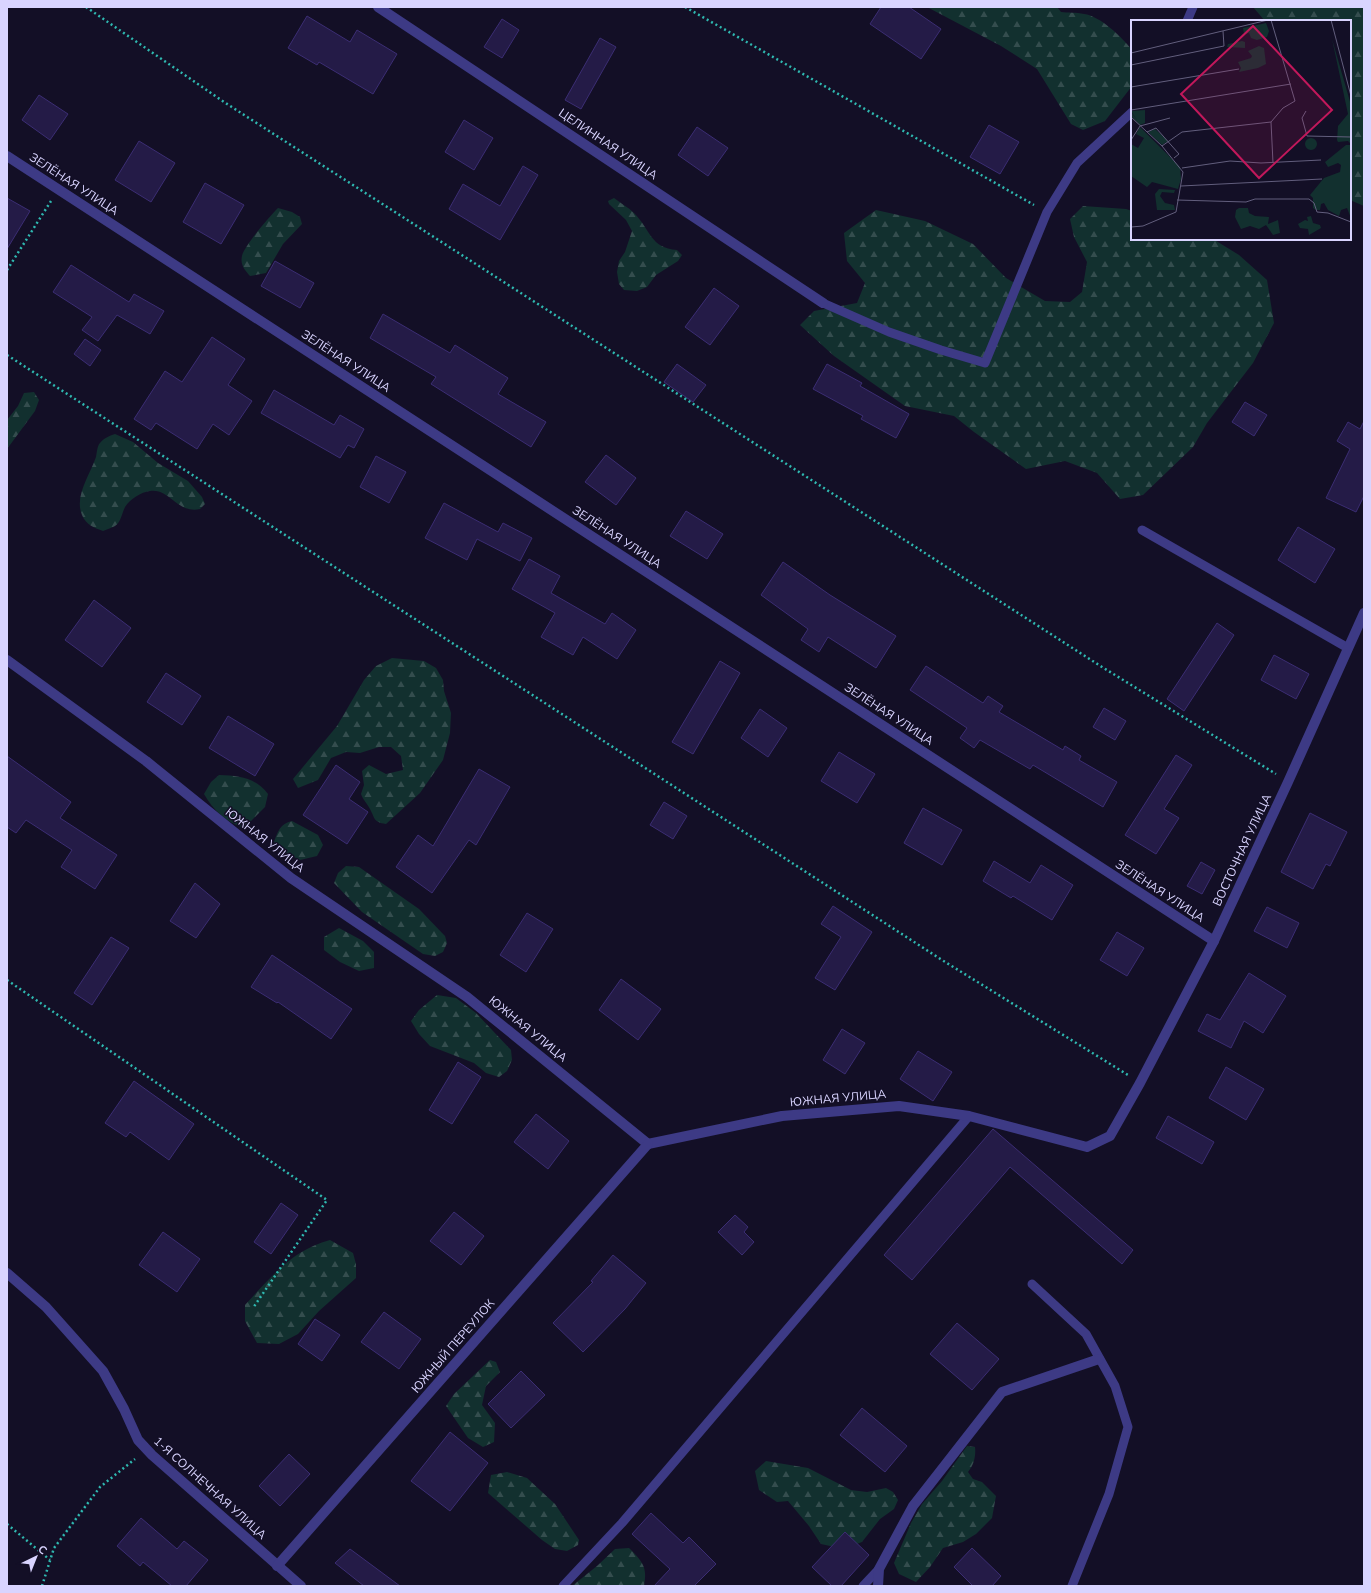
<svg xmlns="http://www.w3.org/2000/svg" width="1371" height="1593" viewBox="0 0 1371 1593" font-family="'Nunito Sans',sans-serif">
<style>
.forest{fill:url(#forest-firs)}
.building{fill:#241b47;stroke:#3b2d73}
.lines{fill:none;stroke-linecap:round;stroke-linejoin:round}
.path{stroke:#2fb8b0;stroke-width:2.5;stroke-dasharray:2 3;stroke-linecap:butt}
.lane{stroke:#3d3a85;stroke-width:9}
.street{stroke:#3d3a85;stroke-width:10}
.labels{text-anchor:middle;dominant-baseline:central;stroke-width:3;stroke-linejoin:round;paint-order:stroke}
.street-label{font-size:12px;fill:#d9d4ff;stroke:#130f26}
.inset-road{fill:none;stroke:#625e7d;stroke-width:1}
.view{fill:#c2185b;fill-opacity:0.15;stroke:#c2185b;stroke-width:2}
.inset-edge{fill:none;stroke:#d9d4ff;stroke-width:2}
</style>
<defs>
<pattern id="forest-firs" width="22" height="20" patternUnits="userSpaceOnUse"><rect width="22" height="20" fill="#12302f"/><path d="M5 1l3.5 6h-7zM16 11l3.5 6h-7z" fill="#344d4e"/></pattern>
</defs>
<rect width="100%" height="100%" fill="#130f26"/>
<g class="forest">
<path d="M 927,7 L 1057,7 L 1061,12 C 1068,13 1076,12 1084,14 C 1100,16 1122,37 1132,50 L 1132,86 L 1105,121 L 1083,130 L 1071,124 L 1037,69 L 1001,46 Z"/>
<path d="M 1253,7 L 1364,7 L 1364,206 L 1350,200 L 1350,21 L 1265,21 Z"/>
<path d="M 614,198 C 620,203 628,207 634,213 C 651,230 650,248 677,250 L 682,255 L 678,261 L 656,275 L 647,287 L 637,291 L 624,290 L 619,284 L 617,272 L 619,261 L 625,252 L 632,231 L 626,220 L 609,204 L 608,201 Z"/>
<path d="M 1083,206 L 1126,209 L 1132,211 L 1132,239 L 1213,239 L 1239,255 L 1267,280 L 1274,323 L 1253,363 L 1207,423 L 1193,447 L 1143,495 L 1120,499 L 1097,473 L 1065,461 L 1026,469 L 974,432 L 954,416 L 905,406 L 834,356 L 800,325 L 814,311 L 857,303 L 865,283 L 847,261 L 844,233 L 876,210 L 925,221 L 973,244 L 1006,278 L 1045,301 L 1070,302 L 1082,292 L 1087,262 L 1074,237 L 1070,219 Z"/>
<path d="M 278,208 L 292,212 L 300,217 L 302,224 L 283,244 L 266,273 L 250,276 C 245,270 240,265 242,256 C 244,246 270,216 278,208 Z"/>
<path d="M 34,392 L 39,400 L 35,411 L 7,449 L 7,420 L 18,406 L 24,393 Z"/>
<path d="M 115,434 L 133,442 L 158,463 L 188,481 L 202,497 L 205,504 L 200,509 C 177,514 170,488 150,491 C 141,492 130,499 125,507 C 122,513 121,522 115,526 C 112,528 107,529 103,531 C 95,528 86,525 82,515 C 74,496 90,475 96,457 C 97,453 97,446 100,443 C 104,438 109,436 115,434 Z"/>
<path d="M 392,658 L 424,661 L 436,668 L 443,680 L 444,691 L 451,713 L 450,733 L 443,760 L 420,793 L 386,824 C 373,822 375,818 370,809 C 367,803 363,800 361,794 L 364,785 L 362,771 L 369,765 L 386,774 L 403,770 L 401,756 L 391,747 L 379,747 L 360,753 L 346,752 L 331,758 L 318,780 L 298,788 L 293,779 L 337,726 L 364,680 L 376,666 Z"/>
<path d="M 219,775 C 239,776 255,777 268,794 L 265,807 L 244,828 C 226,822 213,810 204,794 L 211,782 Z"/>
<path d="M 292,821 L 318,835 L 323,845 L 317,856 L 300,860 L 286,853 L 274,842 C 278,831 280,824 292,821 Z"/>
<path d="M 346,866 L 359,867 L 419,909 L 445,936 L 447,943 L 443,952 L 435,956 L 423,954 L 362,912 L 334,883 L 338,873 Z"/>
<path d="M 339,928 L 363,941 L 374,952 L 374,968 L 359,971 L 340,962 L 324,950 L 324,937 Z"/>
<path d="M 437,995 L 456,998 L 476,1013 L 511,1050 L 512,1060 L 507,1071 L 499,1077 L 486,1073 L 474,1063 L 430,1046 L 419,1034 L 411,1021 L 419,1010 Z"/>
<path d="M 330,1240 L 353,1253 L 356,1264 L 356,1278 L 319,1311 L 298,1334 L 279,1344 L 257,1343 L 245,1321 L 245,1305 C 271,1277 292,1250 330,1240 Z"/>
<path d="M 490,1360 L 496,1362 L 500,1372 L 486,1386 L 482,1405 L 495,1423 L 494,1442 L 483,1447 L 468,1438 L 446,1406 L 454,1394 Z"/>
<path d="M 967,1446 L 975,1447 C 976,1456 974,1465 968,1472 L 973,1479 L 982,1482 L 996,1496 L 992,1518 L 976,1534 L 963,1542 L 943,1548 L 930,1567 L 916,1582 L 899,1574 L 894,1563 L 911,1523 L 922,1504 L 942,1481 Z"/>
<path d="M 766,1461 L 808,1468 L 851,1490 L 867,1492 L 886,1488 L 893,1492 L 898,1500 L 894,1509 L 880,1519 L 862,1542 L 844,1549 L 821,1544 L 809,1526 L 788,1501 L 777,1502 L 759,1490 L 755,1471 Z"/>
<path d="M 507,1472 L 527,1478 L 555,1504 L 579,1540 L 578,1545 L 567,1551 L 555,1549 L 542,1540 L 488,1493 L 491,1475 Z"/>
<path d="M 629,1548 C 642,1561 648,1567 644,1586 L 572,1586 L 597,1566 L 615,1549 Z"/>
</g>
<g class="building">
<path d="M 881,7 L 909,7 L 941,29 L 921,59 L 870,24 Z"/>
<path d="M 307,16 L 350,42 L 357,30 L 397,54 L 373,94 L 319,62 L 317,65 L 288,48 Z"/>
<path d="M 502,19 L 519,30 L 502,58 L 484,47 Z"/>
<path d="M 600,38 L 616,47 L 581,109 L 565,100 Z"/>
<path d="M 39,95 L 68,114 L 50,140 L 22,120 Z"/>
<path d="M 464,120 L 493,138 L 474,170 L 445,152 Z"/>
<path d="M 989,125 L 1019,142 L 1000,174 L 970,157 Z"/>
<path d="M 697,127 L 728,148 L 708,176 L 678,155 Z"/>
<path d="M 139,141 L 175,163 L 151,202 L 115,180 Z"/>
<path d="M 523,166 L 538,175 L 500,240 L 449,209 L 463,184 L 500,206 Z"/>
<path d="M 205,183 L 244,205 L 221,244 L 183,222 Z"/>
<path d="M 7,198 L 30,211 L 7,249 Z"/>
<path d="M 275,261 L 314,283 L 300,308 L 261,286 Z"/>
<path d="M 71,265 L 129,302 L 134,294 L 164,311 L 150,334 L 117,315 L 98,341 L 82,330 L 92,317 L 53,292 Z"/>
<path d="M 714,288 L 739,306 L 710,345 L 685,327 Z"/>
<path d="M 383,314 L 450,353 L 455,345 L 508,378 L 498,394 L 546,422 L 531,447 L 431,384 L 436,377 L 370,338 Z"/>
<path d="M 212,337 L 245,359 L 228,385 L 252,401 L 229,435 L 213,424 L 197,449 L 156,423 L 151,430 L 134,419 L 165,371 L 182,382 Z"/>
<path d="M 85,339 L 101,350 L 90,366 L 74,354 Z"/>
<path d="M 677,364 L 706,385 L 693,402 L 664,382 Z"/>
<path d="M 827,364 L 862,383 L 860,386 L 909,414 L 896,438 L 861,419 L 863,416 L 813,389 Z"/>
<path d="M 274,390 L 334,425 L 340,415 L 364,429 L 354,448 L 348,445 L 340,458 L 261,413 Z"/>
<path d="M 1245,402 L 1267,415 L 1254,436 L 1232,422 Z"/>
<path d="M 1364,421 L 1364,496 L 1356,512 L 1326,498 L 1350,449 L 1337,441 L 1348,422 L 1360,429 Z"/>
<path d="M 606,455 L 636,478 L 616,505 L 585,482 Z"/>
<path d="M 376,456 L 406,472 L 389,503 L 360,487 Z"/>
<path d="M 444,503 L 498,532 L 503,523 L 532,538 L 520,561 L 477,539 L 467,560 L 425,538 Z"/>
<path d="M 686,511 L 723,534 L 707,559 L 670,536 Z"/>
<path d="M 1298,527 L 1335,549 L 1315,583 L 1278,560 Z"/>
<path d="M 529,559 L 560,576 L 551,593 L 605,624 L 612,613 L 636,630 L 617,659 L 583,637 L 573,655 L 541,637 L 555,613 L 512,589 Z"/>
<path d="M 783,562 L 830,595 L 896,636 L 876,668 L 828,637 L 819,652 L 801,640 L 808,629 L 761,595 Z"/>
<path d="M 94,600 L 131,628 L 102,667 L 65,640 Z"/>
<path d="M 1217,623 L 1234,635 L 1184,711 L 1167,699 Z"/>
<path d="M 1274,655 L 1309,674 L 1296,699 L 1261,680 Z"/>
<path d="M 720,661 L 740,673 L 693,754 L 672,742 Z"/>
<path d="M 926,666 L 983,703 L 988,696 L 1003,706 L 999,712 L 1063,750 L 1065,746 L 1081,756 L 1079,760 L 1117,782 L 1103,807 L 1033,765 L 1030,769 L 980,740 L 974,748 L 960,738 L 967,728 L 910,690 Z"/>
<path d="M 166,673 L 201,696 L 182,725 L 147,702 Z"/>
<path d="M 1104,708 L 1126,721 L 1115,740 L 1093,727 Z"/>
<path d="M 760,709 L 787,728 L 768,757 L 741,738 Z"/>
<path d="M 228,716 L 274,744 L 255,776 L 209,748 Z"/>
<path d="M 839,752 L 875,774 L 857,803 L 821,781 Z"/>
<path d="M 1176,755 L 1192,765 L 1164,809 L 1179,818 L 1156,854 L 1125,835 Z"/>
<path d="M 7,756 L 71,802 L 60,818 L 117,855 L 95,889 L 61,867 L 72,850 L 26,820 L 16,833 L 7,827 Z"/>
<path d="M 336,765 L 360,782 L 349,799 L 368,812 L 347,844 L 303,815 Z"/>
<path d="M 479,769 L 510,787 L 476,845 L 469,840 L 432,893 L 396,867 L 418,835 L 433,846 Z"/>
<path d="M 664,802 L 687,816 L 673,839 L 650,825 Z"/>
<path d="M 923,808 L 962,830 L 942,865 L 904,843 Z"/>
<path d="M 1310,813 L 1347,832 L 1330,866 L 1326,864 L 1313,889 L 1281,872 Z"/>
<path d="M 994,861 L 1030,883 L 1041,865 L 1073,885 L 1052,920 L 1013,896 L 1011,898 L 983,881 Z"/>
<path d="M 1201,862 L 1215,870 L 1202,894 L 1187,886 Z"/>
<path d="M 195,883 L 220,904 L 196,938 L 170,921 Z"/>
<path d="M 833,906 L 872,932 L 835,990 L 815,978 L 841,937 L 821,924 Z"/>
<path d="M 1267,907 L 1299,923 L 1287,948 L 1254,931 Z"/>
<path d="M 527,913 L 553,929 L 526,972 L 500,955 Z"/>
<path d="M 1117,932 L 1144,948 L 1127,976 L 1100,960 Z"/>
<path d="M 111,937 L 129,948 L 92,1005 L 74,993 Z"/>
<path d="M 272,955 L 352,1009 L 331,1039 L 278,1002 L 277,1003 L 251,987 Z"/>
<path d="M 1249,973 L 1286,996 L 1263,1033 L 1244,1021 L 1231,1048 L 1198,1031 L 1207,1014 L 1220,1020 Z"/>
<path d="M 621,979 L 661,1009 L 638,1040 L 599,1010 Z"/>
<path d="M 842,1029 L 865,1043 L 845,1074 L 823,1060 Z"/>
<path d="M 918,1051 L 952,1072 L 933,1101 L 900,1079 Z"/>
<path d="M 458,1062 L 481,1077 L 452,1124 L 429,1110 Z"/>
<path d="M 1226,1067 L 1264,1089 L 1246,1120 L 1209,1098 Z"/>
<path d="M 134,1081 L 194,1124 L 169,1160 L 130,1132 L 126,1137 L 105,1123 Z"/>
<path d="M 536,1114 L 569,1141 L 548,1169 L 514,1142 Z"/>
<path d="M 1168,1116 L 1214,1142 L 1202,1164 L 1156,1138 Z"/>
<path d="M 993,1129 L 1133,1250 L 1122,1264 L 1010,1167 L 912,1280 L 884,1255 Z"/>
<path d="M 281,1203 L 298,1215 L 271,1254 L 254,1242 Z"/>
<path d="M 454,1212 L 484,1236 L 461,1265 L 430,1241 Z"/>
<path d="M 735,1215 L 748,1227 L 744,1232 L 754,1242 L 742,1255 L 718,1232 Z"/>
<path d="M 163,1232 L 200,1259 L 177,1292 L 139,1265 Z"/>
<path d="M 613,1255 L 646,1283 L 625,1309 L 583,1352 L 553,1323 L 593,1282 L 591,1281 Z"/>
<path d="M 384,1312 L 421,1339 L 399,1369 L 361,1342 Z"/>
<path d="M 315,1319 L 340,1335 L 322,1361 L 298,1344 Z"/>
<path d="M 957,1323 L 999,1359 L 972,1390 L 930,1354 Z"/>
<path d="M 521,1371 L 545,1395 L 511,1428 L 488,1404 Z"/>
<path d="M 862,1408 L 907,1446 L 885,1472 L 840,1435 Z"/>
<path d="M 450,1432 L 488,1463 L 450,1511 L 411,1481 Z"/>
<path d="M 289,1454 L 310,1474 L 280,1506 L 259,1486 Z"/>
<path d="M 651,1513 L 683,1543 L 689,1537 L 716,1564 L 694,1586 L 654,1586 L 670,1569 L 632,1534 Z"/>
<path d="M 141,1518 L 177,1549 L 184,1541 L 208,1560 L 186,1586 L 172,1586 L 143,1562 L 140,1566 L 117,1546 Z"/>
<path d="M 845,1532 L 869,1555 L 841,1586 L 832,1586 L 812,1567 Z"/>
<path d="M 972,1548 L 1001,1576 L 992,1586 L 973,1586 L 954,1567 Z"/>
<path d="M 350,1549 L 400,1586 L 364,1586 L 335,1563 Z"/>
</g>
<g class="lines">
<g class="path">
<path d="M 86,7 L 224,102 L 1102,667 L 1276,774"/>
<path d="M 685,7 L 1034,205"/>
<path d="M 7,270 L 51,201"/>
<path d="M 7,355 L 942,960 L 1128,1075"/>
<path d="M 7,980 L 327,1200 L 253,1308"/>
<path d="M 7,1524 L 50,1560"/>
<path d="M 42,1586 L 54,1548 L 100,1487 L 135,1459"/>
</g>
<g class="lane">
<path d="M 1187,21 L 1193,7"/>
<path d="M 823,303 L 889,332 L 941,350 L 985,363 L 1047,212 L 1077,163 L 1132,112"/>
<path d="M 1142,530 L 1348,648"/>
<path d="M 1032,1284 L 1086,1334 L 1115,1386 L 1128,1427 L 1109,1494 L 1072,1586"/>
<path d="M 563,1586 L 622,1523 L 969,1116"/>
<path d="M 863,1586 L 879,1569"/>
</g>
<g class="street">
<path d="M 378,7 L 823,303"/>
<path d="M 7,156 L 1214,941"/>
<path d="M 7,660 L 146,761 L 291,878 L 467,997 L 648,1144 L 782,1116 L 899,1106 L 969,1116 L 1087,1147 L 1110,1136 L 1140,1083 L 1214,941 L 1288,782 L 1364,613"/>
<path d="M 7,1273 L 46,1307 L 103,1371 L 124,1409 L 138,1440 L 152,1455 L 301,1586"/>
<path d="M 277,1566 L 648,1144"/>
<path d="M 878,1586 L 879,1569 L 913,1506 L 1002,1392 L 1099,1359"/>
</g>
</g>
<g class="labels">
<g class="street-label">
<text transform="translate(608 144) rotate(34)">ЦЕЛИННАЯ УЛИЦА</text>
<text transform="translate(74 184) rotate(33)">ЗЕЛЁНАЯ УЛИЦА</text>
<text transform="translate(346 361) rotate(33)">ЗЕЛЁНАЯ УЛИЦА</text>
<text transform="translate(617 537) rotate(33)">ЗЕЛЁНАЯ УЛИЦА</text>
<text transform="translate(889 714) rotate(33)">ЗЕЛЁНАЯ УЛИЦА</text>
<text transform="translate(265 840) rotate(38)">ЮЖНАЯ УЛИЦА</text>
<text transform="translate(1242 850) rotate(-65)">ВОСТОЧНАЯ УЛИЦА</text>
<text transform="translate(1160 891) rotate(33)">ЗЕЛЁНАЯ УЛИЦА</text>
<text transform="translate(528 1029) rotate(39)">ЮЖНАЯ УЛИЦА</text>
<text transform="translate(838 1098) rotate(-5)">ЮЖНАЯ УЛИЦА</text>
<text transform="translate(453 1346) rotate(-49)">ЮЖНЫЙ ПЕРЕУЛОК</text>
<text transform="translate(210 1488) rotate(42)">1-Я СОЛНЕЧНАЯ УЛИЦА</text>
</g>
</g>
<g transform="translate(1131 20)">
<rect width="220" height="220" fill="#130f26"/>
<path d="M 14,90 L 14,103 L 9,105 L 0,96 L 0,92 L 6,100 L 0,91 ZM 9,107 L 49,147 L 50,159 L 47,169 L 21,162 L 16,167 L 0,156 L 0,124 L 7,128 L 13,118 L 5,114 ZM 24,109 L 37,121 L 31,125 L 17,112 Z" fill="#12302f"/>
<path d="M 135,3 L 138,11 L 136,17 L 126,20 L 120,18 L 118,13 L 113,14 L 112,8 ZM 201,19 L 220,85 L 220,124 L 217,121 L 207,122 L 206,120 L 207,106 L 217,94 ZM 111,21 L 114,22 L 114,28 L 96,27 L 97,24 ZM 128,26 L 133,28 L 135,44 L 127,48 L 108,52 L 110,48 L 107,42 L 120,38 L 121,36 L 117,31 ZM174 124a6 6 0 1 1 12 0a6 6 0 1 1-12 0ZM 215,125 L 220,125 L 220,198 L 216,188 L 210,190 L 208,196 L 197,190 L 193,183 L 190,184 L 189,190 L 185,190 L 182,188 L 182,178 L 179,175 L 193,158 L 209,152 L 210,145 L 207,143 L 197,147 L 194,142 ZM 28,169 L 44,170 L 43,173 L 31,172 L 29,176 L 34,183 L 43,185 L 44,190 L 26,190 L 24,174 ZM 108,188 L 117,188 L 118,193 L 124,196 L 138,197 L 137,204 L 147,200 L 149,213 L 142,215 L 135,205 L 128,209 L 119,206 L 110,209 L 104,197 L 105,190 ZM 180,196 L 182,203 L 189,205 L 190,208 L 178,215 L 177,209 L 169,208 L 167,204 L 174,200 L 177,201 L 176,197 Z" fill="#12302f"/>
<path class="inset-road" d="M 200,0 L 220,76M 0,33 L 137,0M 0,45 L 93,26 L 92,11M 0,67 L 108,49M 0,90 L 160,64M 175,91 L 171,98 L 176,116 L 220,117M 0,97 L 31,126 L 52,152 L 45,192 L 12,206 L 0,207M 140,102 L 142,143M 16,112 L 25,108 L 48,134 L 43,138M 0,120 L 9,106 L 39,98M 31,126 L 51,112 L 140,102 L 152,88 L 164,81 L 140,0M 51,148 L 99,141 L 130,143 L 190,140M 50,166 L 191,159M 46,180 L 115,182 L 124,179 L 178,179 L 183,183 L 186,192 L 197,193 L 220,202"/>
<path class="view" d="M 122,6 L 201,90 L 128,158 L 50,74 Z"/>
<rect width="220" height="220" class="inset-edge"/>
</g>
<rect width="1371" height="1593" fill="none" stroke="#d9d4ff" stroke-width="16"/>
<g transform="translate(36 1557) rotate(43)" stroke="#130f26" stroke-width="3" paint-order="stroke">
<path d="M0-3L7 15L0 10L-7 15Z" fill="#d9d4ff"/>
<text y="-6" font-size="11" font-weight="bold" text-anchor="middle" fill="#d9d4ff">С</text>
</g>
</svg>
